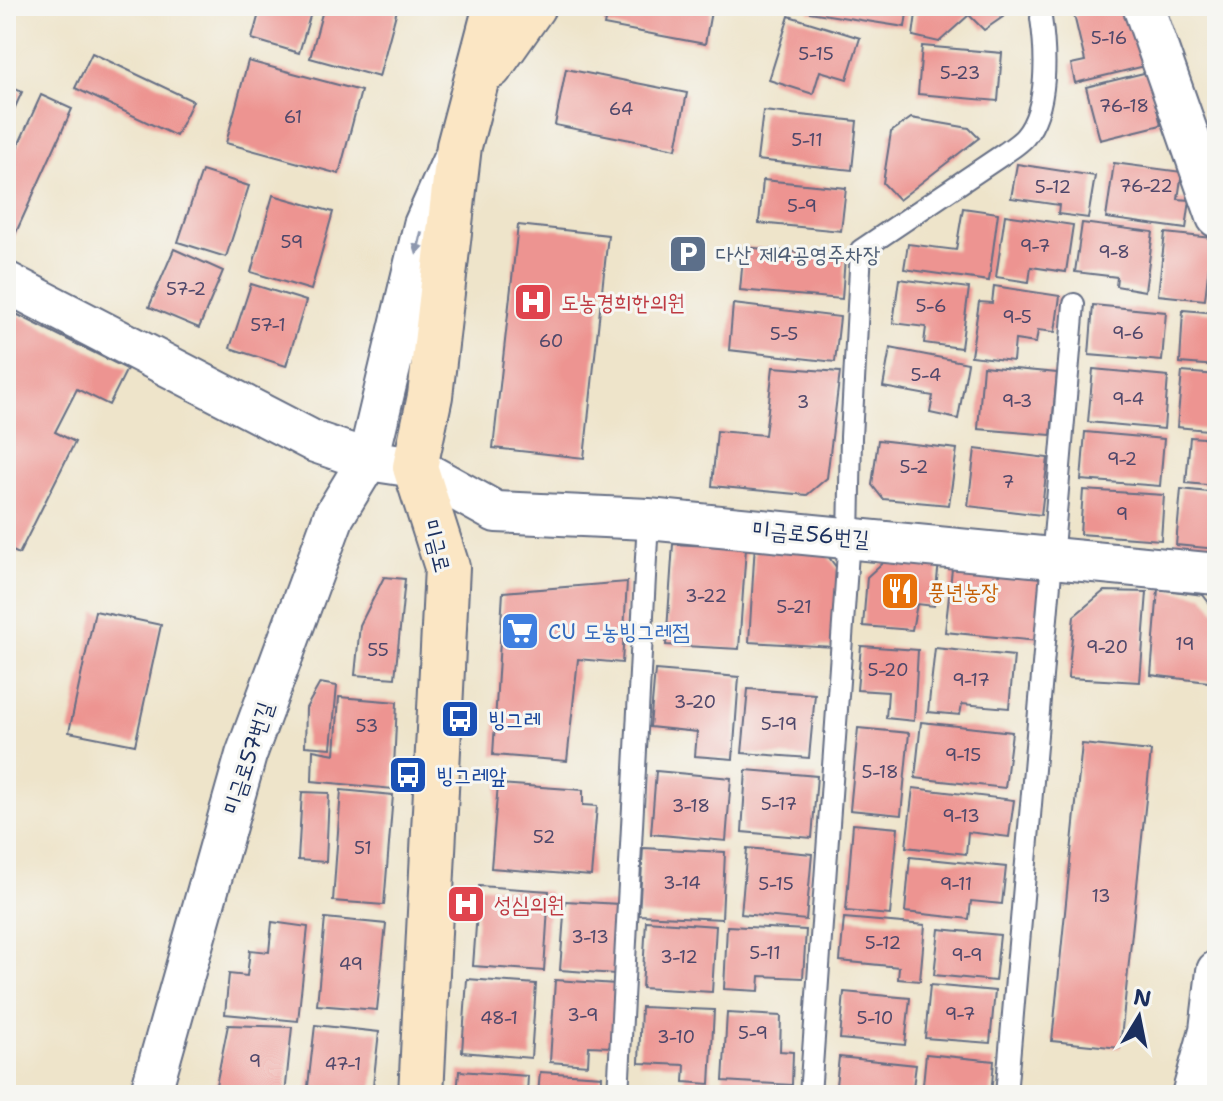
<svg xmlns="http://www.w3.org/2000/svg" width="1223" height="1101" viewBox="0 0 1223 1101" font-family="'Shantell Sans','Poor Story',sans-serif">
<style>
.building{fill:#ed9491}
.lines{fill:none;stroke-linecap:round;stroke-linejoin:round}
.lane-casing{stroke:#656e84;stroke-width:24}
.street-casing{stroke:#656e84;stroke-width:44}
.secondary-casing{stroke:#656e84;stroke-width:48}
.lane{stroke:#fff;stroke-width:20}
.street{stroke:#fff;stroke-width:40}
.secondary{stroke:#fbe6c4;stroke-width:44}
.oneway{fill:#8d97ae}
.labels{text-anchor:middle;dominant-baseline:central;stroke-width:6;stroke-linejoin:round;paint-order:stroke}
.number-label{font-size:18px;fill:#50486b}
.service-label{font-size:22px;fill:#4e5e75;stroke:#f6f6f2;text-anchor:start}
.health-label{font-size:22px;fill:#be3a42;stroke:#f6f6f2;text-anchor:start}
.street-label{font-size:22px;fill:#1b2f5e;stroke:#f6f6f2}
.food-label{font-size:22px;fill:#c56008;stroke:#f6f6f2;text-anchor:start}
.shop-label{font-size:22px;fill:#366cbe;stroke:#f6f6f2;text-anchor:start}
.transit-label{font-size:22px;fill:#164399;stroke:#f6f6f2;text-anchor:start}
</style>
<rect width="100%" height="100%" fill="#f6f6f2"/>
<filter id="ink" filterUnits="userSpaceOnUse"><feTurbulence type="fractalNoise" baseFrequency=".0125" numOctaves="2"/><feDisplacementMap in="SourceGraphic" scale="16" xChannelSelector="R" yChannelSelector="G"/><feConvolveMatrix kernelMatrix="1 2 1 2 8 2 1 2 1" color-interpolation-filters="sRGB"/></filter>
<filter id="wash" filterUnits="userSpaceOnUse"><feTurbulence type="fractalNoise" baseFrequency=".006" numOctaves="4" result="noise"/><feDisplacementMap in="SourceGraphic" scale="32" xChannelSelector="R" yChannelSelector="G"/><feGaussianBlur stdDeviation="1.8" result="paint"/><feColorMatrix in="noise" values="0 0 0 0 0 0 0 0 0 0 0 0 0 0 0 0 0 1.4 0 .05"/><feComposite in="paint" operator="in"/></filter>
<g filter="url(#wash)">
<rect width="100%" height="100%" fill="#eee4ca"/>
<g id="blocks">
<g class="building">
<path d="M 261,6 L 313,6 L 299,53 L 252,39 Z"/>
<path d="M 324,6 L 398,6 L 379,77 L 310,58 Z"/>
<path d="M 608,6 L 712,6 L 705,44 L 604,25 Z"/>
<path d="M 810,6 L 908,6 L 905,27 L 809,12 Z"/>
<path d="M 917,6 L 1005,6 L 1010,12 L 984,30 L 969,15 L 939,42 L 913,36 Z"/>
<path d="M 1051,6 L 1070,6 L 1058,15 Z"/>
<path d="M 1109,6 L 1130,6 L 1145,66 L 1075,83 L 1071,64 L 1085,61 L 1074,15 Z"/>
<path d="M 789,16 L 860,38 L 847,79 L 820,71 L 813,94 L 769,80 Z"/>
<path d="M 922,46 L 1002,53 L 998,101 L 918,94 Z"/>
<path d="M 92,53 L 193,101 L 176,136 L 75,88 Z"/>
<path d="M 248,61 L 361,91 L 339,174 L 226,143 Z"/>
<path d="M 566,69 L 687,93 L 676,149 L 555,125 Z"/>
<path d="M 1148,72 L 1161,125 L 1100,140 L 1086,87 Z"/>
<path d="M 6,85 L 22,92 L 6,127 Z"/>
<path d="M 41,95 L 72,109 L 9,248 L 6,246 L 6,172 Z"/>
<path d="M 763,111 L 857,121 L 852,170 L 757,160 Z"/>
<path d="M 911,118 L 969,128 L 979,138 L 899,200 L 883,183 L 891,132 Z"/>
<path d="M 1114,163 L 1182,172 L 1178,199 L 1190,200 L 1186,229 L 1106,218 Z"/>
<path d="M 1017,164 L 1095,176 L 1088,218 L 1058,214 L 1059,205 L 1011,198 Z"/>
<path d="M 202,171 L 249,186 L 226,257 L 178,242 Z"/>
<path d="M 763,180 L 846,188 L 841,231 L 759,223 Z"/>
<path d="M 273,195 L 333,212 L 311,290 L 251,272 Z"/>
<path d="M 963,208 L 998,213 L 989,281 L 904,269 L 908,244 L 956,250 Z"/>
<path d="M 1005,215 L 1073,225 L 1066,272 L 1031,267 L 1029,282 L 996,277 Z"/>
<path d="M 1082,223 L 1153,232 L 1145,291 L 1116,286 L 1117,277 L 1075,272 Z"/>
<path d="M 518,225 L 608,235 L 584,458 L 493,448 Z"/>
<path d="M 1165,233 L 1212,238 L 1205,300 L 1158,295 Z"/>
<path d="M 744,247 L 845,257 L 842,299 L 740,290 Z"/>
<path d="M 174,249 L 223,271 L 199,328 L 149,307 Z"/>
<path d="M 899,279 L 969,288 L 961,348 L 924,343 L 926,327 L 893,323 Z"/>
<path d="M 251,284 L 306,301 L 286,366 L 230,348 Z"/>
<path d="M 994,286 L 1060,296 L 1055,332 L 1038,330 L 1036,343 L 1015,340 L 1013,361 L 971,356 L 979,302 L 992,303 Z"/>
<path d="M 733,304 L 840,317 L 835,362 L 729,350 Z"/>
<path d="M 1093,305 L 1166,312 L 1162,361 L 1089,355 Z"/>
<path d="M 6,309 L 127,369 L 109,405 L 77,389 L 55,432 L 75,442 L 19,554 L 6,548 Z"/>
<path d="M 1183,310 L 1217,313 L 1217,366 L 1180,363 Z"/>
<path d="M 890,348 L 968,363 L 958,419 L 930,413 L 933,396 L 883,387 Z"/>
<path d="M 983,366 L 1057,373 L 1051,435 L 978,429 Z"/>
<path d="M 773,367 L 840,372 L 827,478 L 807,495 L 712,486 L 717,431 L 765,435 Z"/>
<path d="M 1093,369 L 1168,376 L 1164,429 L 1088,422 Z"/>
<path d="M 1182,372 L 1217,375 L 1217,431 L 1177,427 Z"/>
<path d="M 1085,432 L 1164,439 L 1160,486 L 1081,480 Z"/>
<path d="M 1190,437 L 1217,439 L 1217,486 L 1186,483 Z"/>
<path d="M 878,440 L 957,449 L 949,505 L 883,499 L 872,485 Z"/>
<path d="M 975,449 L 1048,458 L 1041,515 L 968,506 Z"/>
<path d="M 1181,489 L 1217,493 L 1217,549 L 1176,545 Z"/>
<path d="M 1083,490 L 1164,495 L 1161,540 L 1080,534 Z"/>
<path d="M 755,543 L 822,548 L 839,571 L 834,647 L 749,642 Z"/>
<path d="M 673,544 L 746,548 L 739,649 L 666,645 Z"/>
<path d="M 890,556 L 939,562 L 934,606 L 917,604 L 912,630 L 863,626 L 867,577 Z"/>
<path d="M 953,560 L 1046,570 L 1038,641 L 945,632 Z"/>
<path d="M 384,577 L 405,579 L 395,678 L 355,675 L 360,625 Z"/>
<path d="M 627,582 L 622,663 L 578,659 L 567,761 L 493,755 L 503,592 Z"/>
<path d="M 1158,589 L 1203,595 L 1217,613 L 1217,683 L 1151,675 Z"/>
<path d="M 1104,591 L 1147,592 L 1140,682 L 1068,678 L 1074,616 Z"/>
<path d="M 95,611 L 161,625 L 135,745 L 69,732 Z"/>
<path d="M 861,646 L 918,650 L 914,721 L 886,718 L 888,692 L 857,690 Z"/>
<path d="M 935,648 L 1014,656 L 1009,708 L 962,704 L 960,715 L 928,712 Z"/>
<path d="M 655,670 L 739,677 L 733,759 L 695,756 L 697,732 L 650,727 Z"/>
<path d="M 320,683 L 337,686 L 331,748 L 305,746 L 306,708 Z"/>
<path d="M 748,689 L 815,694 L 809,758 L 742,753 Z"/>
<path d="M 339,697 L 397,702 L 393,789 L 312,781 L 313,750 L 335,754 Z"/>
<path d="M 921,722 L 1012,732 L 1005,788 L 915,778 Z"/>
<path d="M 858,728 L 909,733 L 901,815 L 850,810 Z"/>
<path d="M 1082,744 L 1151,751 L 1120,1048 L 1052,1041 Z"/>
<path d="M 746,770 L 817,776 L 812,838 L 742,832 Z"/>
<path d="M 656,771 L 731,778 L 726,841 L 651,834 Z"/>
<path d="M 498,784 L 583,790 L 583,805 L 597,806 L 591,876 L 491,868 Z"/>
<path d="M 913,788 L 1014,800 L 1009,837 L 968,832 L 966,854 L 906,847 Z"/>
<path d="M 341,790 L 393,795 L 384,905 L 333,901 Z"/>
<path d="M 302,792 L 329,793 L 326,862 L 298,860 Z"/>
<path d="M 853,824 L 898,828 L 890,915 L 846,911 Z"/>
<path d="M 643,848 L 725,852 L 722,919 L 639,915 Z"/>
<path d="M 747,848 L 812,854 L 806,920 L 741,914 Z"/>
<path d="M 910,857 L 1006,867 L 1002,904 L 971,901 L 969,919 L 905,912 Z"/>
<path d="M 479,886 L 549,891 L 544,971 L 473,966 Z"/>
<path d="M 565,901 L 620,904 L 615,974 L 560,970 Z"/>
<path d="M 325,918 L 386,924 L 377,1010 L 317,1005 Z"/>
<path d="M 844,918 L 925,925 L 920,981 L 898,979 L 899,967 L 840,961 Z"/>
<path d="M 646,921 L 716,926 L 712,992 L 642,988 Z"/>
<path d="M 272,922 L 308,927 L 298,1021 L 225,1014 L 229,974 L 247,976 L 250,950 L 269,952 Z"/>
<path d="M 727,926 L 806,930 L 803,978 L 760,976 L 759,991 L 724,989 Z"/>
<path d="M 939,929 L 1000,935 L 995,981 L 934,975 Z"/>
<path d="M 467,979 L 536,984 L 531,1058 L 462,1052 Z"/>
<path d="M 555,980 L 616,984 L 612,1047 L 589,1046 L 588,1065 L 550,1062 Z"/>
<path d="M 930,985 L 995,991 L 990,1043 L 925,1038 Z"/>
<path d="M 844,992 L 910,998 L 905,1045 L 840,1039 Z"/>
<path d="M 641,1007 L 714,1010 L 710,1084 L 684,1082 L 685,1065 L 639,1063 Z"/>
<path d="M 727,1013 L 781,1016 L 780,1051 L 793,1052 L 792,1085 L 723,1081 Z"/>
<path d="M 228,1025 L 292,1027 L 285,1095 L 214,1095 Z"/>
<path d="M 315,1025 L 379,1032 L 372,1095 L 307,1095 Z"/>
<path d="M 926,1054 L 994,1061 L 991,1095 L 922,1095 Z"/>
<path d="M 839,1057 L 916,1065 L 912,1095 L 835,1095 Z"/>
<path d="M 459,1071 L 528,1076 L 527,1095 L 457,1095 Z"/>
<path d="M 540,1072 L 602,1076 L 601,1095 L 538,1095 Z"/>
<path d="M 636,1091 L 664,1093 L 664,1095 L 636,1095 Z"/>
</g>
</g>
</g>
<g filter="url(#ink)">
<use href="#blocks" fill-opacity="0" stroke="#656e84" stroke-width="2"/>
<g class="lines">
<defs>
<g id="lane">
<path d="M 618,1095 L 648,519"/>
<path d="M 810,1095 L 849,538 L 851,437 L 861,250 L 1005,153 C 1012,148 1020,143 1025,137 C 1049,108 1046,52 1041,18"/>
<path d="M 1006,1095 L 1074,304"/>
</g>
<g id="street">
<path d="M 1143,6 L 1217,217"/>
<path d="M 6,282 L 315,442 L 368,460 L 415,467 L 496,512 L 648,519 L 1217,574"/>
<path d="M 150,1095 L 246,755 L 334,516 L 368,460 L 424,225 L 452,162"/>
<path d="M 1192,1095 L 1210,1030 L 1217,971"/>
</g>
<g id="secondary">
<path d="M 490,67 L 533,6"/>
<path d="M 421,1095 L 447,567 L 415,467 L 430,396 L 459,146 L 496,6"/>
</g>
</defs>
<use href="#lane" class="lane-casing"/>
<use href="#street" class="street-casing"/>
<use href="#secondary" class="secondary-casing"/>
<use href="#lane" class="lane"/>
<use href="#street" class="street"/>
<use href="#secondary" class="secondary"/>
</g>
<defs><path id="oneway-solid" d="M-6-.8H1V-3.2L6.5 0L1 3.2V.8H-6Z" transform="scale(2)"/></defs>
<use class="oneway" href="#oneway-solid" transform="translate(419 243) rotate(103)"/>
</g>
<defs>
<symbol id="parking-square" viewBox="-11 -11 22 22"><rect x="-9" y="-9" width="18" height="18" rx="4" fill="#5c6f8a" stroke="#f6f6f2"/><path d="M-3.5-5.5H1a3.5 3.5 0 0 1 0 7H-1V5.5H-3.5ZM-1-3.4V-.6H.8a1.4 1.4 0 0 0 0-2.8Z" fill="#fff"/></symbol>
<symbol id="hospital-square" viewBox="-11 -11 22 22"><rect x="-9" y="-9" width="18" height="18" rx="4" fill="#e0444e" stroke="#f6f6f2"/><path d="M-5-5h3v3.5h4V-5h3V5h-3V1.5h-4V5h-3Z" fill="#fff"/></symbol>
<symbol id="restaurant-square" viewBox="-11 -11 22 22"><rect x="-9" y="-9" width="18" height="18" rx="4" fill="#e8710a" stroke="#f6f6f2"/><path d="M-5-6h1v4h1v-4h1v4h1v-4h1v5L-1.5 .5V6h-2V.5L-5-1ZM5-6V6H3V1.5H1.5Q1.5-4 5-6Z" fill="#fff"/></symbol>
<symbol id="supermarket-square" viewBox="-11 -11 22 22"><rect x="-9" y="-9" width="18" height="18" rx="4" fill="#3f7fe0" stroke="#f6f6f2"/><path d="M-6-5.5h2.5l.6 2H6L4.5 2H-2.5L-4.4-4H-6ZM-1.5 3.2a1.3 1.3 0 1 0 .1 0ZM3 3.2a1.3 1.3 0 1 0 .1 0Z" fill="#fff"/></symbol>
<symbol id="bus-square" viewBox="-11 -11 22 22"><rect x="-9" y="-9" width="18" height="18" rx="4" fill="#1a4fb4" stroke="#f6f6f2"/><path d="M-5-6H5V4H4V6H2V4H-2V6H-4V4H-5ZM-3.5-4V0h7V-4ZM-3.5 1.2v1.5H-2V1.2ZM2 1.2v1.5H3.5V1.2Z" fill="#fff"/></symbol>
</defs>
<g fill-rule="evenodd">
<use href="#parking-square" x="666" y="232" width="44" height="44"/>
<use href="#hospital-square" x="511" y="280" width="44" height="44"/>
<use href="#restaurant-square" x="878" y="569" width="44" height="44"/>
<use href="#supermarket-square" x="498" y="609" width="44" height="44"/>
<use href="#bus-square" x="438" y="697" width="44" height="44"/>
<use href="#bus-square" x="386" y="753" width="44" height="44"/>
<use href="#hospital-square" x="444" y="882" width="44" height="44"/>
</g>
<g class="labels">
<g class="number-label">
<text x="1109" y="38">5-16</text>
<text x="816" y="54">5-15</text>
<text x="960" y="73">5-23</text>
<text x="1124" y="106">76-18</text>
<text x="621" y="109">64</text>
<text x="293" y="117">61</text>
<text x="807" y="140">5-11</text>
<text x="1146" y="186">76-22</text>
<text x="1053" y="187">5-12</text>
<text x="802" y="206">5-9</text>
<text x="292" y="242">59</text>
<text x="1035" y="246">9-7</text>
<text x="1114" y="252">9-8</text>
<text x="186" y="289">57-2</text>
<text x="931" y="306">5-6</text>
<text x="1017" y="317">9-5</text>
<text x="268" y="325">57-1</text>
<text x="1128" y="333">9-6</text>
<text x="784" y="334">5-5</text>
<text x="551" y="341">60</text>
<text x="926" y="375">5-4</text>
<text x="1128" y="399">9-4</text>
<text x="1017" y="401">9-3</text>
<text x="803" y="402">3</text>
<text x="1122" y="459">9-2</text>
<text x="914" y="467">5-2</text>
<text x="1008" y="482">7</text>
<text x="1122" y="514">9</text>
<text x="706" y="596">3-22</text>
<text x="794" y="607">5-21</text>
<text x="1185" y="644">19</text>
<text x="1107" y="647">9-20</text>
<text x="378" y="650">55</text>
<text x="888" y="670">5-20</text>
<text x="971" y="680">9-17</text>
<text x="695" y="702">3-20</text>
<text x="779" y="724">5-19</text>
<text x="367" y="726">53</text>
<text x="963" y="755">9-15</text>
<text x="880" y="772">5-18</text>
<text x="779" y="804">5-17</text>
<text x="691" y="806">3-18</text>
<text x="961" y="816">9-13</text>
<text x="544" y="837">52</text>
<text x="363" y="848">51</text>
<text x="682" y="883">3-14</text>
<text x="776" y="884">5-15</text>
<text x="956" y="884">9-11</text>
<text x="1101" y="896">13</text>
<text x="590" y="937">3-13</text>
<text x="883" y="943">5-12</text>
<text x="765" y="953">5-11</text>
<text x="967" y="955">9-9</text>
<text x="679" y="957">3-12</text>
<text x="351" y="964">49</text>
<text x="960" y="1014">9-7</text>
<text x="583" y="1015">3-9</text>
<text x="499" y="1018">48-1</text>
<text x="875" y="1018">5-10</text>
<text x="753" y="1033">5-9</text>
<text x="676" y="1037">3-10</text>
<text x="255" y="1061">9</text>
<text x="343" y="1064">47-1</text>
</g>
<g class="service-label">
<text x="716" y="254">다산 제4공영주차장</text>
</g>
<g class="health-label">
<text x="561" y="302">도농경희한의원</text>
<text x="494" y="904">성심의원</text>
</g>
<g class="street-label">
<text transform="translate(811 534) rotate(5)">미금로56번길</text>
<text transform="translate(437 546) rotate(76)">미금로</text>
<text transform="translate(248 758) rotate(-72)">미금로57번길</text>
</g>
<g class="food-label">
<text x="928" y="591">풍년농장</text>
</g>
<g class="shop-label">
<text x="548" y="631">CU 도농빙그레점</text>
</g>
<g class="transit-label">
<text x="488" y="719">빙그레</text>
<text x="436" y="775">빙그레앞</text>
</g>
</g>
<rect width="1223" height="1101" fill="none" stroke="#f6f6f2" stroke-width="32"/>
<g transform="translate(1139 1017) rotate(10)" stroke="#f6f6f2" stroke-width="6" paint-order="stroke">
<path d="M0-6L14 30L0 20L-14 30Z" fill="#1b2f5e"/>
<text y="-12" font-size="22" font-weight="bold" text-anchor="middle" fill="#1b2f5e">N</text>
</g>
</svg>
